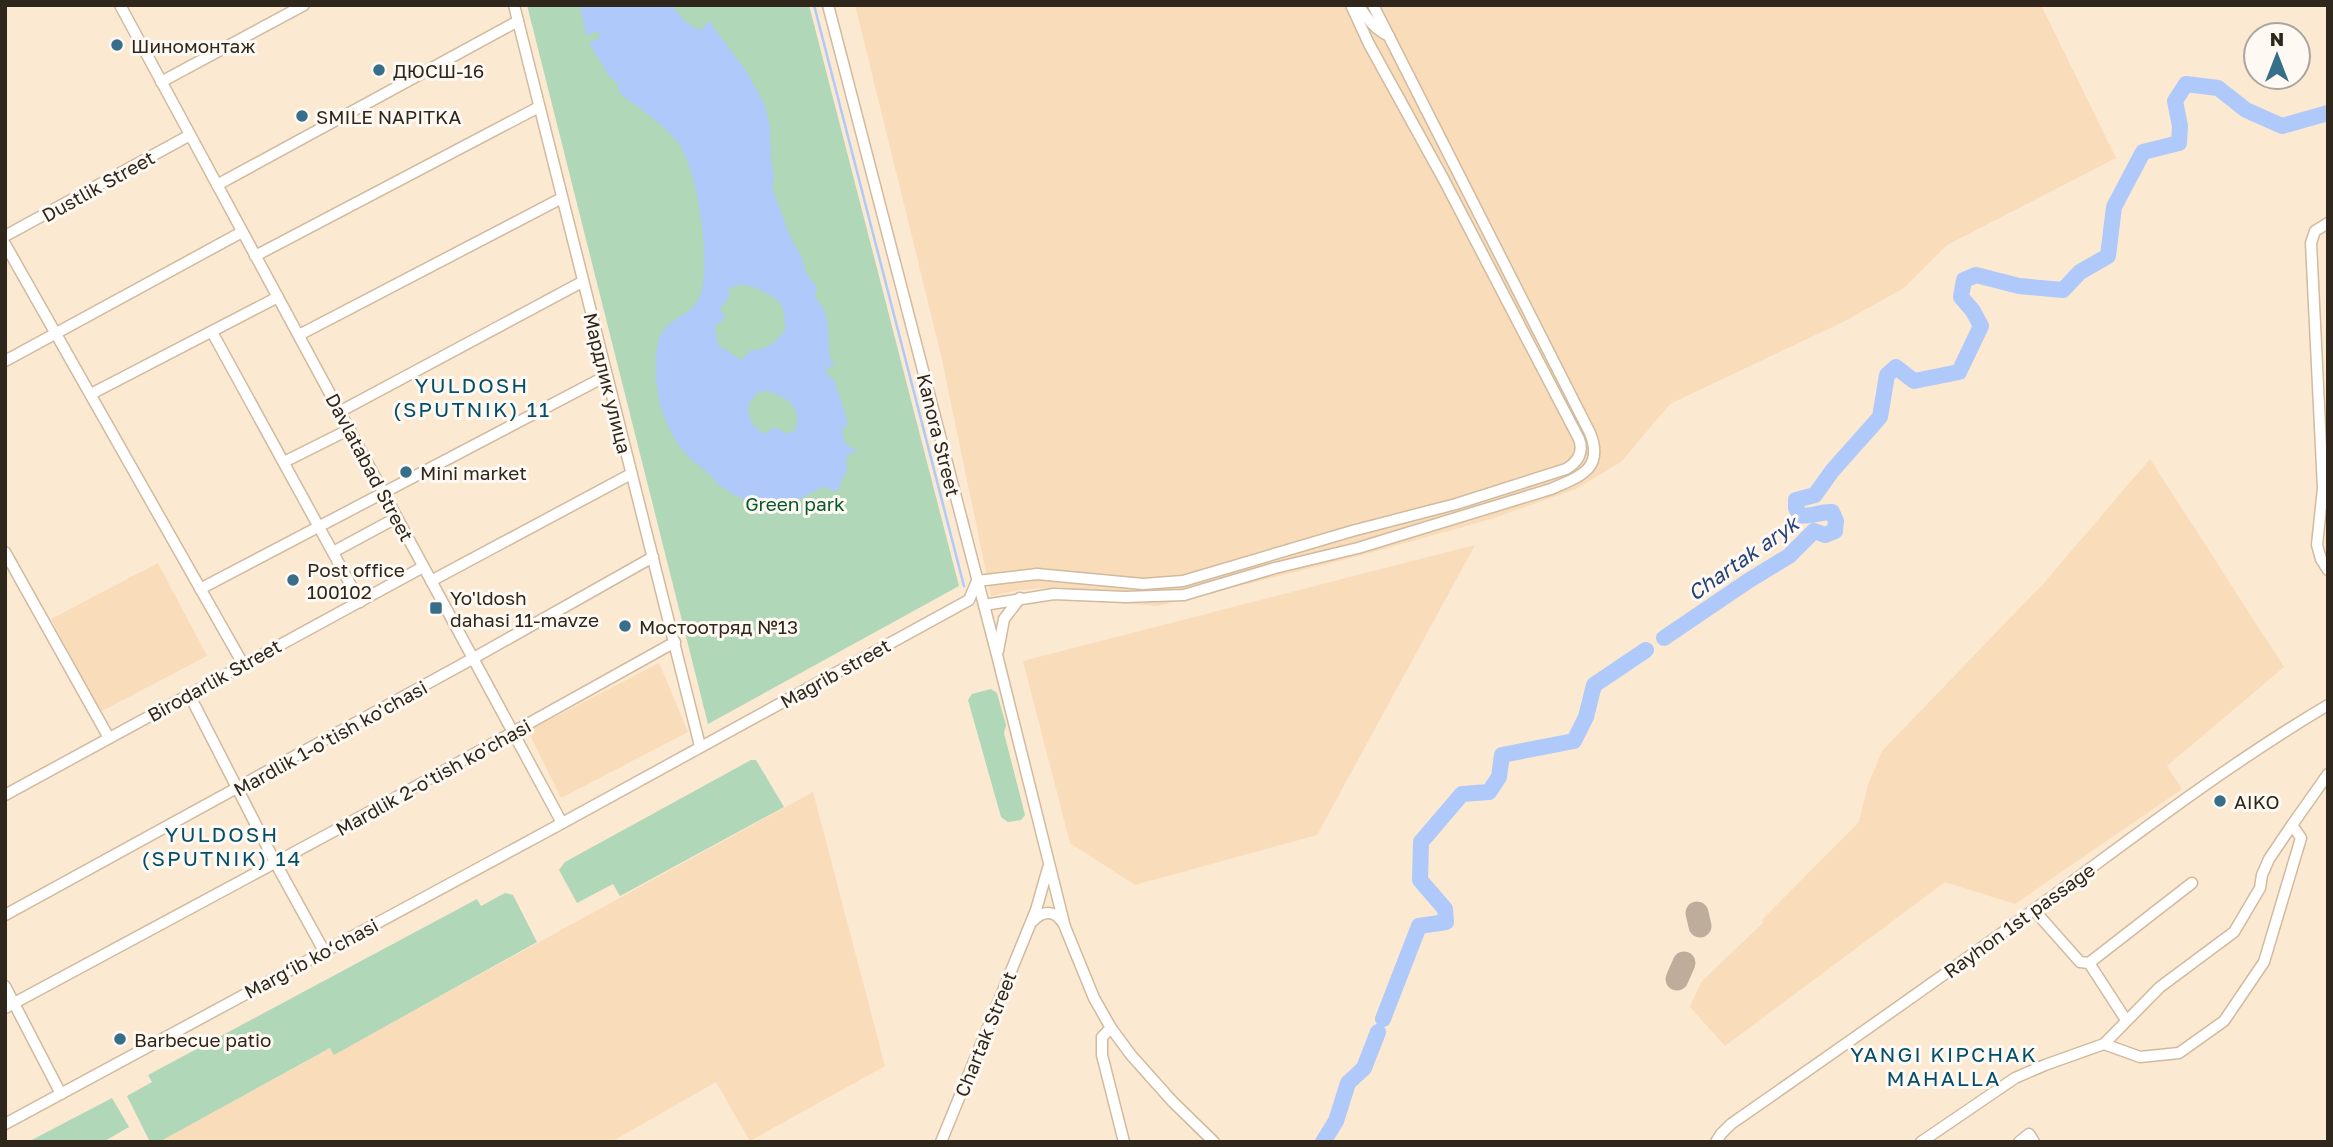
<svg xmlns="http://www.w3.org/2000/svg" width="2333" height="1147" viewBox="0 0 2333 1147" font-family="'Golos Text',sans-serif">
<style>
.built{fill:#f9dcb9}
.green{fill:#afd7b8}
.water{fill:#aec9fa;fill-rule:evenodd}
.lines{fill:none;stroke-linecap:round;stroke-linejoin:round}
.stream{stroke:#aec9fa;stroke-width:2.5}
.river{stroke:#aec9fa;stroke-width:16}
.taxiway{stroke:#bdad9a;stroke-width:23}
.minor-casing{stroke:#d1ba9e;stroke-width:13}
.minor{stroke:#fff;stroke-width:10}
.poi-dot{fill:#376e89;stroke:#fef9f3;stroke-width:2.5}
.labels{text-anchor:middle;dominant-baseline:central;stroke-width:6;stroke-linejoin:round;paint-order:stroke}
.poi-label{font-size:19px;fill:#2f271c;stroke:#fef9f3;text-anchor:start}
.street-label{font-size:19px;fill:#2f271c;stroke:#fef9f3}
.park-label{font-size:19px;fill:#04582a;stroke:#fef9f3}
.neighbourhood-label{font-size:21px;letter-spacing:2px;fill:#034f6b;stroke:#fef9f3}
.water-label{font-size:21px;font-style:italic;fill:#25427d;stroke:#fef9f3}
</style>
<rect width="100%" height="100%" fill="#fce9d2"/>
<g class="built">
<path d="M 855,5 L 2041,5 L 2116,158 L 1947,245 L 1904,288 L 1845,321 L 1670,404 L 1621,462 L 1576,489 L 1491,519 L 1359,556 L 1158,606 L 1102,602 L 1061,587 L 1020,590 L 991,596 L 941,355 Z"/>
<path d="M 2150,459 L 2284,667 L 2167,766 L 2182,789 L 2015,904 L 1945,882 L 1725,1046 L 1690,1007 L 1701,982 L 1764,922 L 1762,920 L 1859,822 L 1868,785 L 1882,751 L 2043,584 Z"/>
<path d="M 1475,545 L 1317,835 L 1135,885 L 1070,843 L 1023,661 Z"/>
<path d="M 158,563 L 207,656 L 100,712 L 51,619 Z"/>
<path d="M 659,663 L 688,732 L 561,798 L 528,731 Z"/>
<path d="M 813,792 L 885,1066 L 750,1141 L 716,1082 L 611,1142 L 159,1142 L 331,1048 L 335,1054 Z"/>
</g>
<g class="green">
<path d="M 527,5 L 809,5 L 959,586 L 708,724 Z"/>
<path d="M 991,689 L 997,693 L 1006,725 L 1004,733 L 1025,815 L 1021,820 L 1008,822 L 1001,817 L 968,700 L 972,694 Z"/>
<path d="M 751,760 L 756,760 L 784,807 L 620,896 L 613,884 L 577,903 L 559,870 L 565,862 Z"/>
<path d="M 505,893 L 513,895 L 537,942 L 334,1055 L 330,1048 L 159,1142 L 150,1142 L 127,1096 L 152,1082 L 148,1075 L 477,899 L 481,906 Z"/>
<path d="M 112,1098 L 129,1127 L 103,1142 L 28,1142 Z"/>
</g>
<path class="water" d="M 580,5 L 672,5 C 679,15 689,27 701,30 L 709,21 L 746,71 L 764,103 L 770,127 L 771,160 L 774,177 L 772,188 L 789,234 L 802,258 L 806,273 L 817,287 L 815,298 C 833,312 826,341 831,361 L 836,364 L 826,369 L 828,376 L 834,379 L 848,423 L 842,431 L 845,443 L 854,450 L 860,449 L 846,456 L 847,471 L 842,478 L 839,489 L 834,491 L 825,487 C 806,492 793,509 772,508 C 755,507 733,495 719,485 C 715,482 712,477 709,474 C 701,466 691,461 685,453 C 661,425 652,384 657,348 C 661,316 689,320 699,298 C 713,268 698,171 679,144 C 664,123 638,109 619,92 L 618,84 L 609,76 L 589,43 L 601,37 L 596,31 L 586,36 ZM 740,285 C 749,285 754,287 762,291 C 784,301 785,307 785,331 C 774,343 767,350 751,350 L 741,360 L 718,345 L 715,325 L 721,322 L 725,317 L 720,309 L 729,297 L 729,288 ZM 766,391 C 786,396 804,408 795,430 L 785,434 L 778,428 L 772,428 L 769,432 L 763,433 C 751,426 747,416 749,403 L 758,392 Z"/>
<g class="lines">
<path class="stream" d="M 814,5 L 964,586"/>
<g class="river">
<path d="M 1664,638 L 1748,581 L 1789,556 L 1814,531 L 1825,535 L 1835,531 L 1836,521 L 1832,512 C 1820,511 1812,518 1800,515 L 1796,508 L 1796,500 L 1815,495 L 1832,471 L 1880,417 L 1887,375 L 1896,367 L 1914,381 L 1959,372 L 1981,326 L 1973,311 L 1961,297 L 1964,280 L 1976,275 L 2019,286 L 2063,290 L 2080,272 L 2108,256 L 2114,207 L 2143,152 L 2179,143 L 2180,126 L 2175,101 L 2186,84 L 2218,88 L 2246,110 L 2282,126 L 2328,113"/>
<path d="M 1383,1019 L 1419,926 L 1446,922 L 1445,909 L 1420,880 L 1421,842 L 1462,794 L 1489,792 L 1499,777 L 1502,755 L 1574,741 L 1586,717 L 1594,685 L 1646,650"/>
<path d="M 1323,1142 L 1336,1121 L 1348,1083 L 1364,1068 L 1378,1032"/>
</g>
<g class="taxiway">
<path d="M 1697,913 L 1700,926"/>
<path d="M 1677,979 L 1684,963"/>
</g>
<defs>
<g id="minor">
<path d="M 120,5 L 562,823"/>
<path d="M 514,5 L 700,746"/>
<path d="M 828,5 L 997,655 L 1065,927 L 1094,998 L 1111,1028 L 1131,1055 L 1172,1101 L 1214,1142"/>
<path d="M 1358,5 C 1368,19 1374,29 1389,36"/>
<path d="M 161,82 L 304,5"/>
<path d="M 217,185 L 518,21"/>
<path d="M 2328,223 L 2315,231 L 2311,243 L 2323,488 L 2317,545 L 2321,559 L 2328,570"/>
<path d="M 5,236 L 190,135"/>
<path d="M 5,244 L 243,664"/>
<path d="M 255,256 L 539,107"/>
<path d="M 212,332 L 360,602"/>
<path d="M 299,335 L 562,198"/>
<path d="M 5,361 L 242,232"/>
<path d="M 91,394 L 278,297"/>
<path d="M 341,411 L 582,282"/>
<path d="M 284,462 L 350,429"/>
<path d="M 5,552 L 109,738"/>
<path d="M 333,552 L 396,518"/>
<path d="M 431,581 L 631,474"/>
<path d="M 200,589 L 606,376"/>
<path d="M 984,605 L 1054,594 L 1125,597 L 1184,595 L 1275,568 L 1358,548 L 1551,489 C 1578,477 1605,470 1590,433 L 1373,5"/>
<path d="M 998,651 L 1004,619 L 1020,598"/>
<path d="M 189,694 L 275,862 L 324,951"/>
<path d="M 5,795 L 423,567"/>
<path d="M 2034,910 L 2080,962 L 2089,963 L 2126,1020"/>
<path d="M 5,915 L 472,659 L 653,557"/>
<path d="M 1033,921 C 1043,910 1055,910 1063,923"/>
<path d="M 2089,963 L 2192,883"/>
<path d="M 5,986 L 61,1094"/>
<path d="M 5,1008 L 386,803 L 675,642"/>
<path d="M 1111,1028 L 1102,1037 L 1102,1055 L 1124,1142"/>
<path d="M 2104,1044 L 2160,987 L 2234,932 L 2260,888 L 2262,875 L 2269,859 L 2292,825"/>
<path d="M 5,1124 L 555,827 L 969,600 L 977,581 L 1037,574 L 1143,584 L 1183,581 L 1352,531 L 1456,504 L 1566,469 C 1578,462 1584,452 1579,439 L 1444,180 L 1369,44 L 1351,5"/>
<path d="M 941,1142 L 1036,910 L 1048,868"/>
<path d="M 1716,1142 L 1721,1134 L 1731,1124 C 1833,1053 1935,982 2035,909 C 2131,839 2225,766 2328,705"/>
<path d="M 1921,1142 L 2015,1078 L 2045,1065 L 2104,1044 L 2140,1057 L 2179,1053 L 2224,1021 L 2264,962 L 2301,838 L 2292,825 L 2328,774"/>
<path d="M 2019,1142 L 2029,1134 L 2034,1142"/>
</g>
</defs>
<use href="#minor" class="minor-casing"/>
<use href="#minor" class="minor"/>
</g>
<g class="poi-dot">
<circle cx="117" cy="45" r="7"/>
<circle cx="379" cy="70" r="7"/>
<circle cx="302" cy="116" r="7"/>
<circle cx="406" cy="472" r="7"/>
<circle cx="293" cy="580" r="7"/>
<rect x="429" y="601" width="14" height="14" rx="3.5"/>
<circle cx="625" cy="626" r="7"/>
<circle cx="2220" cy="801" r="7"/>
<circle cx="120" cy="1039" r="7"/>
</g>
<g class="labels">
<g class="poi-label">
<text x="131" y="45">Шиномонтаж</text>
<text x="393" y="70">ДЮСШ-16</text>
<text x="316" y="116">SMILE NAPITKA</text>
<text x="420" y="472">Mini market</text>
<text x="307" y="569">Post office<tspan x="307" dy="22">100102</tspan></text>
<text x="450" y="597">Yo'ldosh<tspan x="450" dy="22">dahasi 11-mavze</tspan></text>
<text x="639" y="626">Мостоотряд №13</text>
<text x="2234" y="801">AIKO</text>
<text x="134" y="1039">Barbecue patio</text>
</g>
<g class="street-label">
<text transform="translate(98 186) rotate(-29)">Dustlik Street</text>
<text transform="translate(608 383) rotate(76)">Мардлик улица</text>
<text transform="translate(939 435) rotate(76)">Kanora Street</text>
<text transform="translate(370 467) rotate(62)">Davlatabad Street</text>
<text transform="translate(835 673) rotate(-29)">Magrib street</text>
<text transform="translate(214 680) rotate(-29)">Birodarlik Street</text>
<text transform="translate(330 738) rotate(-29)">Mardlik 1-o'tish ko'chasi</text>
<text transform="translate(433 777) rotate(-29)">Mardlik 2-o'tish ko'chasi</text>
<text transform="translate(2019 920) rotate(-36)">Rayhon 1st passage</text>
<text transform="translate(311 958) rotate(-28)">Marg‘ib ko‘chasi</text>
<text transform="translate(985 1034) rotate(-68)">Chartak Street</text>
</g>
<g class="park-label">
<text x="795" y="503">Green park</text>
</g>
<g class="neighbourhood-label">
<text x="472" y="385">YULDOSH<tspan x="472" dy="24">(SPUTNIK) 11</tspan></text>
<text x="222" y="834">YULDOSH<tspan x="222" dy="24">(SPUTNIK) 14</tspan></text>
<text x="1944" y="1054">YANGI KIPCHAK<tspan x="1944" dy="24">MAHALLA</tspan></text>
</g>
<g class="water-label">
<text transform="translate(1743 558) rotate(-35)">Chartak aryk</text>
</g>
</g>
<rect width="2333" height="1147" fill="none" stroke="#2f271c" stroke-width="14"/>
<g transform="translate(2277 56)"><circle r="33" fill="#fef9f3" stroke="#aba59d" stroke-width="2"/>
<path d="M0-5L12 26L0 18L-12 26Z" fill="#376e89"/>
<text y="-10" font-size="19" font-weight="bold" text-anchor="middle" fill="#2f271c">N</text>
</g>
</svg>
